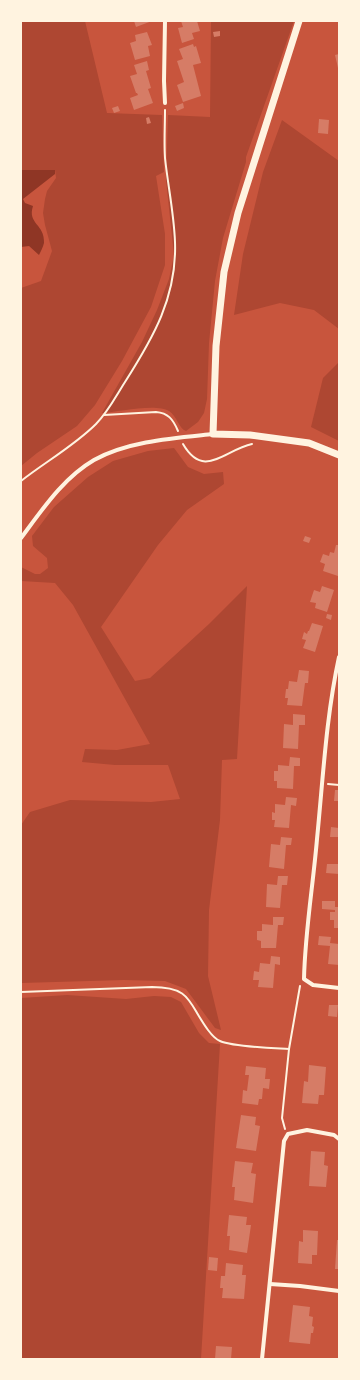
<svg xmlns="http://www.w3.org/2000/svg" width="360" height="1380" viewBox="0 0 360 1380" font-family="'DejaVu Sans',sans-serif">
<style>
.green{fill:#ae4732}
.water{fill:#8f3625}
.building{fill:#d67c66}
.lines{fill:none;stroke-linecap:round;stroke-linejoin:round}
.path{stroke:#fff3e0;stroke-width:2}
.minor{stroke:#fff3e0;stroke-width:4}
.tertiary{stroke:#fff3e0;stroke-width:7}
</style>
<rect width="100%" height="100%" fill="#c8553d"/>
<g class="green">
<path d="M 21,21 L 85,21 L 107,113 L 162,115 L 164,172 L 156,176 L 165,234 L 165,265 L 151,307 L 122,361 L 95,405 L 77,426 L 37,453 L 21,466 L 21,288 L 41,281 L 52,251 L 45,225 L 43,213 L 45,199 L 47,191 L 56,178 L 55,170 L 21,170 Z"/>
<path d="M 211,21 L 294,21 L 246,157 L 246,162 L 223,238 L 215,281 L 209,343 L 207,399 L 204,413 L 198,422 L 186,431 C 179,429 177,416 169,411 C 156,403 117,412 102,413 L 142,342 L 157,310 L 169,279 L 174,255 L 166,180 L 168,115 L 210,117 Z"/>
<path d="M 282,120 L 339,161 L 339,329 L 314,310 L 280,303 L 234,315 L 243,254 L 263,172 Z"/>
<path d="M 339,362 L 339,441 L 311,427 L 323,378 Z"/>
<path d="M 174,448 L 188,467 L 204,474 L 223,472 L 224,484 L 187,510 L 158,545 L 101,627 L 135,681 L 150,678 L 209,624 L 247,586 L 237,759 L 222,760 L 220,820 L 209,910 L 208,976 L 221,1030 L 215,1028 L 186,989 L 165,981 L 124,980 L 21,983 L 21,825 L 30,812 L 70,800 L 151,802 L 180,799 L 168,765 L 115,765 L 82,762 L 85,749 L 117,750 L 150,744 L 73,605 L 55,583 L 21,581 L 21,567 L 35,574 L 40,574 L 48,568 L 47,558 L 33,546 L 32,536 L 54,507 L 88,477 L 113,461 L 148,451 Z"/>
<path d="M 67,995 L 126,999 L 154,996 L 171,997 L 181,1002 L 199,1033 L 209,1043 L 220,1044 L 201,1359 L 21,1359 L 21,998 Z"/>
</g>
<path class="water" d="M 21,170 L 55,170 L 55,174 L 23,199 L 25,203 L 33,206 C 27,224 45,224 44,243 C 43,247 41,251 39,255 L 29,246 L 21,247 Z"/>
<g class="building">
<path d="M 134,21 L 152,21 L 136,27 Z"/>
<path d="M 181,21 L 197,21 L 200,31 L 192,33 L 194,39 L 182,43 L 178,28 L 183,27 Z"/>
<path d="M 220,31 L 220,36 L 214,37 L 213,32 Z"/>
<path d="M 147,32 L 152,45 L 148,46 L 150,56 L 135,60 L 130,43 L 136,41 L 135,35 Z"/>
<path d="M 193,44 L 194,47 L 196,46 L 201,63 L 193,65 L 201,96 L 183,102 L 177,85 L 184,82 L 177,61 L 183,59 L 179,49 Z"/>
<path d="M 339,54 L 339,68 L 338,68 L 335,55 Z"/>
<path d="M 147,61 L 149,70 L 146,71 L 151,88 L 148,89 L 153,103 L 134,110 L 130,98 L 138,95 L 137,93 L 136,93 L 130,76 L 137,74 L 134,65 Z"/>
<path d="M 183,103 L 184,108 L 177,111 L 175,106 Z"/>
<path d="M 118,106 L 120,111 L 114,113 L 112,108 Z"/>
<path d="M 149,117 L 151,123 L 147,124 L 146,118 Z"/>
<path d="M 319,119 L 329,120 L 328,134 L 318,133 Z"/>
<path d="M 305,536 L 311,538 L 309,543 L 303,541 Z"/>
<path d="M 336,545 L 339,545 L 338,576 L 323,571 L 325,564 L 320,562 L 323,554 L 329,556 L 330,552 L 334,553 Z"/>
<path d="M 322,586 L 334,590 L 327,612 L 315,608 L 316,603 L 310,602 L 314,590 L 320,592 Z"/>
<path d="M 327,614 L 332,615 L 331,620 L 326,618 Z"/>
<path d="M 312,623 L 323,626 L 315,652 L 303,648 L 306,640 L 302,639 L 304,632 L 307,634 L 308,631 L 309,631 Z"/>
<path d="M 299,670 L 309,671 L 308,683 L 305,683 L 302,706 L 287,705 L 288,698 L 285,698 L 286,689 L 288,689 L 289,681 L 297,682 Z"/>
<path d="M 293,714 L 305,715 L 305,725 L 299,725 L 298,749 L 283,748 L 284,724 L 293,725 Z"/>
<path d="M 290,757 L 300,758 L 300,766 L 294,766 L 293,789 L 277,788 L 277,781 L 274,781 L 274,771 L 278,771 L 278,765 L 289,766 Z"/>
<path d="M 335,790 L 339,790 L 339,801 L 334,801 Z"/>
<path d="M 286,797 L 297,798 L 296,806 L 291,805 L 289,828 L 274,827 L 275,820 L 272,820 L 272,812 L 275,813 L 275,804 L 285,805 Z"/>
<path d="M 331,827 L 339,828 L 339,837 L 330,837 Z"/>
<path d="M 281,837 L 292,838 L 291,845 L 286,845 L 284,869 L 269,867 L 271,844 L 280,845 Z"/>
<path d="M 327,864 L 339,864 L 339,874 L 326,873 Z"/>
<path d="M 278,876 L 288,876 L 287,885 L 282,885 L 280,908 L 266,907 L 267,884 L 277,885 Z"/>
<path d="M 322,901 L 335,901 L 335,907 L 339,907 L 339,928 L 334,928 L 334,920 L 330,920 L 330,912 L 335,912 L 335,910 L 322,909 Z"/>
<path d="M 273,917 L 284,917 L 283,925 L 278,925 L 276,948 L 261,948 L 261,941 L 257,940 L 257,931 L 262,931 L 262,924 L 273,925 Z"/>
<path d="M 319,936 L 331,937 L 330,943 L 339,944 L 339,965 L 328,964 L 330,946 L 318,945 Z"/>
<path d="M 271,956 L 280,957 L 280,965 L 275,964 L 273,988 L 258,987 L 259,980 L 253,980 L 254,971 L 259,972 L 260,963 L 270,964 Z"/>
<path d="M 329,1005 L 338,1005 L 337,1017 L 328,1016 Z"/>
<path d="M 309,1065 L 326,1067 L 324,1095 L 319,1095 L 318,1104 L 302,1103 L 304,1081 L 308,1082 Z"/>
<path d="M 246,1066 L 266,1068 L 265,1079 L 270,1079 L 269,1089 L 263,1088 L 262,1099 L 259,1099 L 258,1105 L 242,1103 L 243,1090 L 247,1091 L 249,1075 L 245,1075 Z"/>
<path d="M 241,1115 L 256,1117 L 255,1125 L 260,1126 L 256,1151 L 236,1148 Z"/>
<path d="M 311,1151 L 325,1152 L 324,1165 L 328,1166 L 326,1187 L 309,1186 Z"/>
<path d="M 235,1161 L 253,1163 L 251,1173 L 256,1174 L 253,1203 L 234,1200 L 235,1187 L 232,1187 Z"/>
<path d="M 229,1215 L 247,1217 L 246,1225 L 251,1225 L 247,1253 L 229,1250 L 230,1236 L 227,1236 Z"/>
<path d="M 303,1230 L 318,1231 L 317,1255 L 312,1255 L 312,1264 L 298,1263 L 299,1241 L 303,1242 Z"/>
<path d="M 337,1240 L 339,1240 L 339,1269 L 335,1269 Z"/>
<path d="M 209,1257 L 218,1258 L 217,1271 L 208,1270 Z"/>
<path d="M 226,1263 L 243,1265 L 242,1275 L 246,1275 L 244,1299 L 222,1298 L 223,1288 L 220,1288 L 221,1276 L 225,1276 Z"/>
<path d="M 293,1305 L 310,1307 L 309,1316 L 313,1317 L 312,1326 L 314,1327 L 313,1333 L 311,1333 L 310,1344 L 289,1342 Z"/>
<path d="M 216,1346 L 232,1347 L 231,1359 L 215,1359 Z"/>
</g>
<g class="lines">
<g class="path">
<path d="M 104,415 L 156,412 C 168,413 173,419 178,431"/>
<path d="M 183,444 C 204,480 224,450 252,444"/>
<path d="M 21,481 C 45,462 74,446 96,424 C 108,412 116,396 125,382 C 153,338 177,297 175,242 C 174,214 168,186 165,158 C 164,142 165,126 165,110"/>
<path d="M 328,784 L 339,785"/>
<path d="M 21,992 L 152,987 C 192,987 188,1003 208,1030 C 211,1034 215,1039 220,1041 C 234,1047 272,1048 289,1049"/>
<path d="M 285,1129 L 282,1118 L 289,1049 L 300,986"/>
</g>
<g class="minor">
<path d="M 165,103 L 164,81 L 165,21"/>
<path d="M 21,538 C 42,510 63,478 94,460 C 128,441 175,438 213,434"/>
<path d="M 339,657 C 326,717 323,779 317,839 C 313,886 305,932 304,979 L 313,985 L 339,988"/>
<path d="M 270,1284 L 300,1286 L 339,1291"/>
<path d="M 262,1359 L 284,1141 L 288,1134 L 307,1130 L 334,1135 L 339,1139"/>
</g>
<path class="tertiary" d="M 299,21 L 238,213 L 224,272 L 216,346 L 213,434 L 250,435 L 309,443 L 339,455"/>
</g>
<rect width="360" height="1380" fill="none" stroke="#fff3e0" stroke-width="44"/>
</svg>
